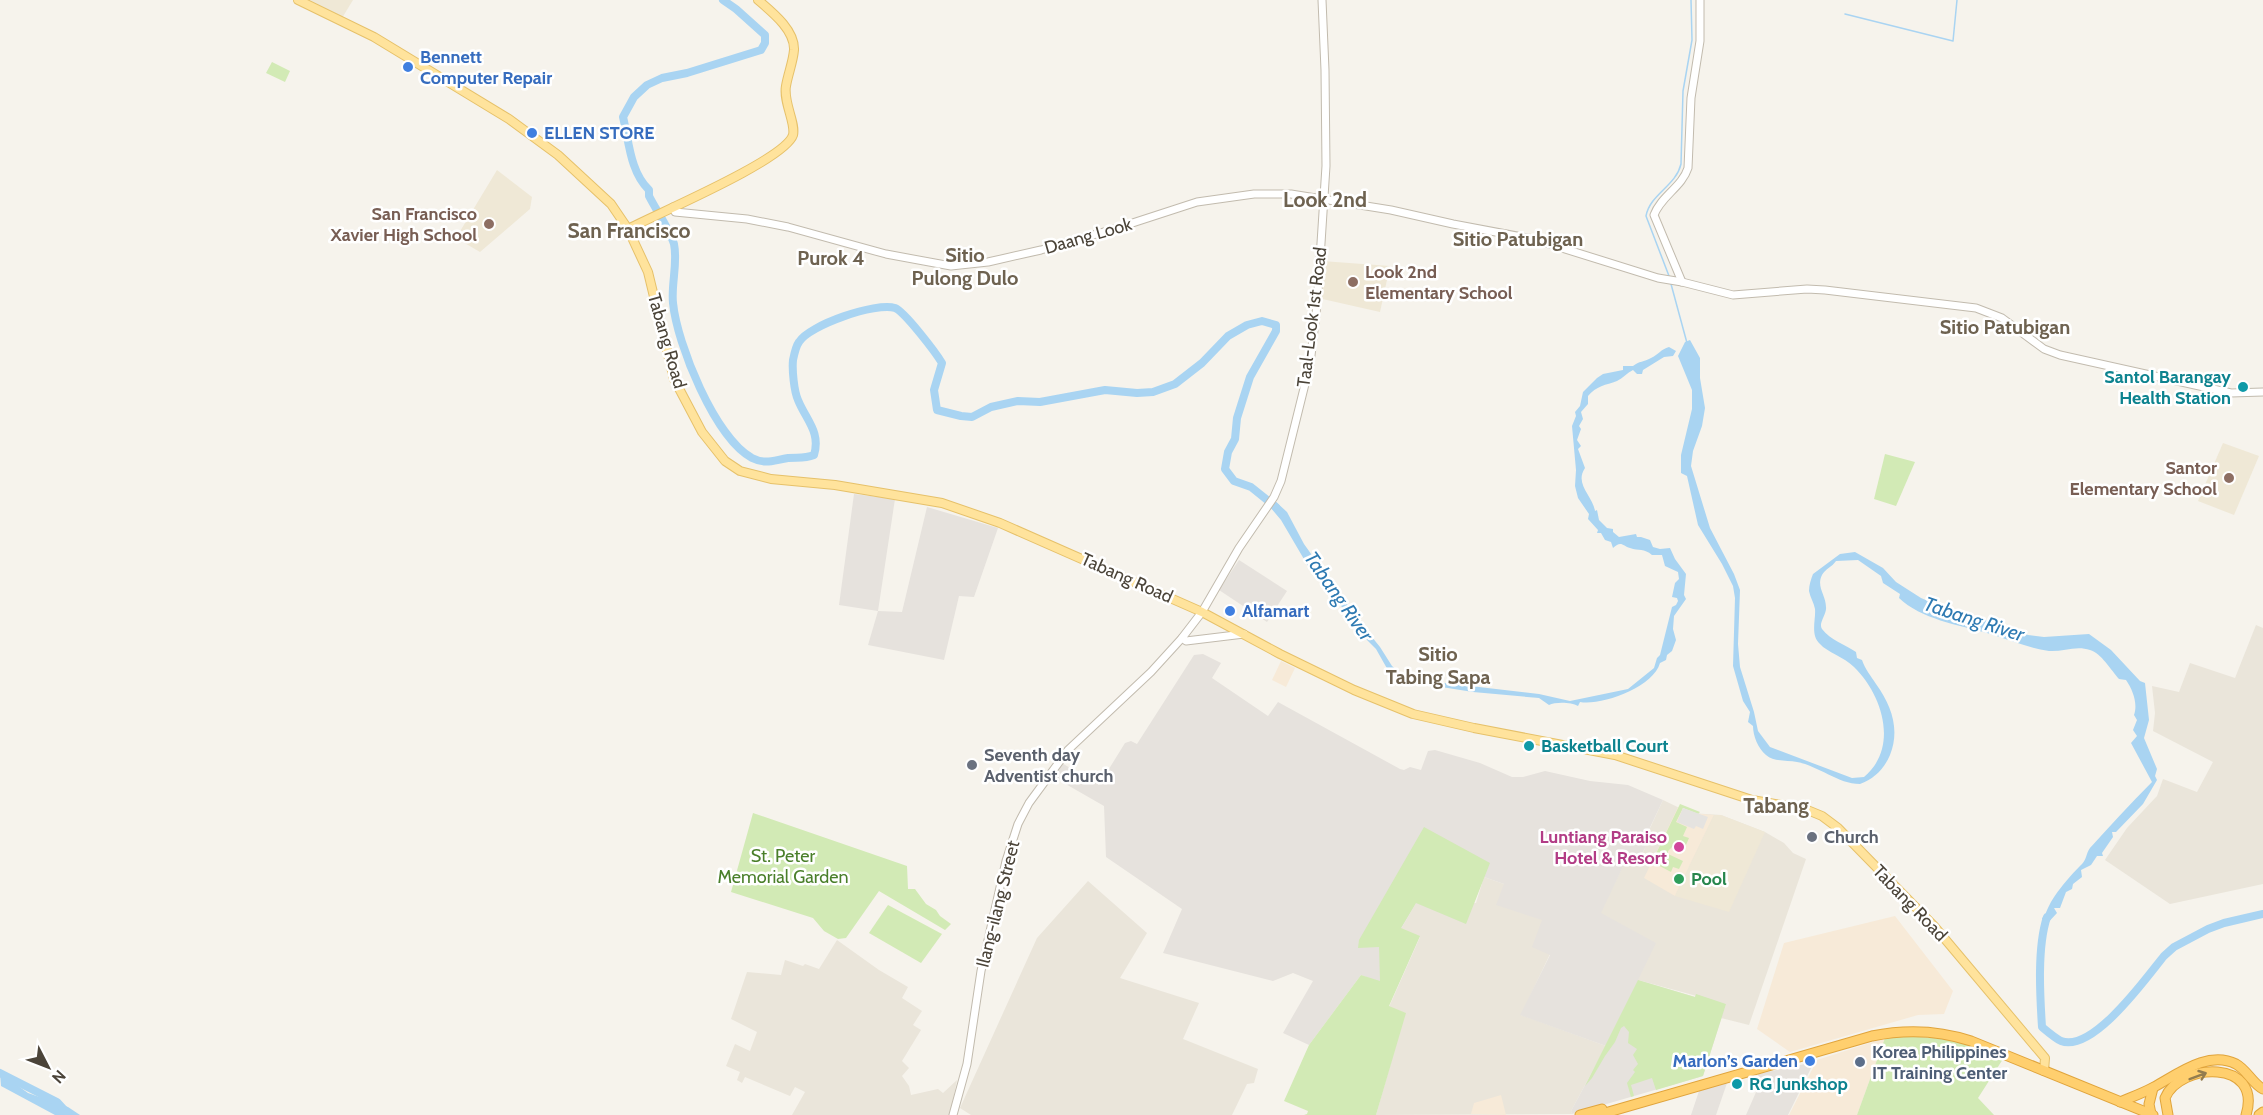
<svg xmlns="http://www.w3.org/2000/svg" width="2263" height="1115" viewBox="0 0 2263 1115" font-family="Cabin,sans-serif">
<style>
.residential{fill:#eae5da}
.commercial{fill:#f7ead8}
.industrial{fill:#e6e2dd}
.education{fill:#efe8d6}
.green{fill:#d2eab5}
.parking{fill:#e5e3e0}
.water{fill:#a9d4f2}
.lines{fill:none;stroke-linecap:round;stroke-linejoin:round}
.stream{stroke:#a9d4f2;stroke-width:1.5}
.river{stroke:#a9d4f2;stroke-width:8}
.minor-casing{stroke:#c2bbae;stroke-width:9}
.major-casing{stroke:#e6c16a;stroke-width:10}
.highway-casing{stroke:#e0a43c;stroke-width:11}
.minor{stroke:#fff;stroke-width:7}
.major{stroke:#ffe39c;stroke-width:8}
.highway{stroke:#ffcf6e;stroke-width:9}
.oneway{stroke:#937c4e}
.shop-dot{fill:#3f7fe0;stroke:#fff;stroke-width:2}
.education-dot{fill:#8d6e63;stroke:#fff;stroke-width:2}
.culture-dot{fill:#0f9aa8;stroke:#fff;stroke-width:2}
.worship-dot{fill:#6b7280;stroke:#fff;stroke-width:2}
.hotel-dot{fill:#d1479c;stroke:#fff;stroke-width:2}
.leisure-dot{fill:#2e9e5b;stroke:#fff;stroke-width:2}
.service-dot{fill:#5c6f8a;stroke:#fff;stroke-width:2}
.labels{text-anchor:middle;dominant-baseline:central;stroke-width:5;stroke-linejoin:round;paint-order:stroke}
.shop-label{font-size:18px;font-weight:bold;fill:#366cbe;stroke:#fff;text-anchor:start}
.education-label{font-size:18px;font-weight:bold;fill:#785e54;stroke:#fff;text-anchor:end}
.street-label{font-size:18px;fill:#4b4439;stroke:#fff}
.culture-label{font-size:18px;font-weight:bold;fill:#0d838f;stroke:#fff;text-anchor:start}
.worship-label{font-size:18px;font-weight:bold;fill:#5b616d;stroke:#fff;text-anchor:start}
.hotel-label{font-size:18px;font-weight:bold;fill:#b23c85;stroke:#fff;text-anchor:end}
.park-label{font-size:18px;fill:#4a7f2a;stroke:#fff}
.leisure-label{font-size:18px;font-weight:bold;fill:#27864d;stroke:#fff;text-anchor:start}
.service-label{font-size:18px;font-weight:bold;fill:#4e5e75;stroke:#fff;text-anchor:start}
.neighbourhood-label{font-size:20px;font-weight:bold;fill:#6e6250;stroke:#fff}
.water-label{font-size:20px;font-style:italic;fill:#2e7ab2;stroke:#fff}
.quarter-label{font-size:21px;font-weight:bold;fill:#6e6250;stroke:#fff}
</style>
<rect width="100%" height="100%" fill="#f6f3ec"/>
<g class="residential">
<path d="M 2256,625 L 2263,628 L 2263,884 L 2170,904 L 2105,860 L 2127,828 L 2157,796 L 2163,779 L 2197,792 L 2213,762 L 2153,731 L 2155,713 L 2152,686 L 2179,692 L 2190,663 L 2235,678 Z"/>
<path d="M 1663,800 L 1690,813 L 1721,815 L 1765,832 L 1784,843 L 1793,853 L 1806,859 L 1749,1025 L 1721,1018 L 1726,1004 L 1638,980 L 1600,913 L 1630,852 L 1641,857 L 1648,841 L 1645,839 Z"/>
<path d="M 1484,877 L 1504,884 L 1543,920 L 1550,954 L 1521,1015 L 1606,1046 L 1571,1111 L 1572,1114 L 1376,1115 L 1405,1013 L 1389,1007 L 1420,937 L 1401,929 L 1416,903 L 1476,903 Z"/>
<path d="M 1088,881 L 1147,933 L 1120,978 L 1199,1003 L 1183,1039 L 1258,1069 L 1254,1083 L 1247,1084 L 1232,1115 L 971,1115 L 960,1108 L 1037,938 Z"/>
<path d="M 837,940 L 879,970 L 908,987 L 902,998 L 922,1011 L 913,1025 L 921,1030 L 902,1061 L 909,1068 L 902,1076 L 909,1086 L 911,1095 L 938,1089 L 943,1093 L 957,1080 L 950,1115 L 792,1115 L 805,1092 L 795,1087 L 790,1096 L 745,1077 L 742,1083 L 737,1080 L 740,1072 L 726,1066 L 735,1044 L 750,1051 L 757,1032 L 731,1019 L 747,972 L 781,975 L 785,960 L 803,966 L 805,964 L 819,969 Z"/>
</g>
<g class="commercial">
<path d="M 1281,661 L 1295,668 L 1286,687 L 1272,680 Z"/>
<path d="M 1678,807 L 1691,813 L 1714,815 L 1675,896 L 1644,878 Z"/>
<path d="M 1895,916 L 1953,991 L 1944,1014 L 1918,1015 L 1790,1052 L 1757,1029 L 1784,943 Z"/>
<path d="M 1885,1038 L 1857,1115 L 1789,1115 L 1817,1060 Z"/>
<path d="M 1501,1095 L 1506,1115 L 1471,1114 L 1474,1103 Z"/>
</g>
<g class="industrial">
<path d="M 854,494 L 895,499 L 878,611 L 902,612 L 927,507 L 998,528 L 974,597 L 959,596 L 944,660 L 868,645 L 878,611 L 839,605 Z"/>
<path d="M 1239,560 L 1287,591 L 1267,622 L 1219,590 Z"/>
<path d="M 1203,654 L 1221,663 L 1212,678 L 1268,716 L 1278,702 L 1400,769 L 1404,770 L 1410,767 L 1421,770 L 1428,751 L 1435,750 L 1480,763 L 1512,777 L 1523,777 L 1545,771 L 1590,781 L 1628,785 L 1663,800 L 1645,838 L 1649,841 L 1640,857 L 1630,852 L 1601,913 L 1656,943 L 1638,980 L 1695,997 L 1696,994 L 1726,1004 L 1703,1076 L 1572,1114 L 1571,1111 L 1606,1046 L 1520,1015 L 1550,955 L 1532,947 L 1542,920 L 1496,905 L 1504,884 L 1484,877 L 1466,924 L 1416,903 L 1401,929 L 1420,936 L 1396,989 L 1361,975 L 1309,1045 L 1283,1033 L 1313,981 L 1293,973 L 1273,981 L 1163,953 L 1182,909 L 1106,857 L 1104,806 L 1050,775 L 1060,762 L 1099,785 L 1125,743 L 1131,741 L 1137,744 L 1194,655 Z"/>
<path d="M 1814,1062 L 1788,1115 L 1746,1115 L 1760,1083 L 1758,1074 Z"/>
<path d="M 1727,1083 L 1716,1115 L 1691,1115 L 1699,1091 Z"/>
</g>
<g class="education">
<path d="M 310,0 L 353,0 L 342,18 L 309,2 Z"/>
<path d="M 497,170 L 532,197 L 530,209 L 480,252 L 456,238 Z"/>
<path d="M 1322,261 L 1390,266 L 1380,312 L 1318,298 Z"/>
<path d="M 2223,443 L 2259,456 L 2234,515 L 2198,501 Z"/>
<path d="M 1714,815 L 1721,815 L 1765,832 L 1729,912 L 1675,896 Z"/>
</g>
<g class="green">
<path d="M 272,62 L 290,71 L 285,82 L 266,73 Z"/>
<path d="M 1885,454 L 1915,462 L 1896,506 L 1874,499 Z"/>
<path d="M 1680,804 L 1700,812 L 1698,814 L 1683,808 L 1676,822 L 1687,827 L 1683,836 L 1689,838 L 1686,845 L 1678,841 L 1668,851 L 1668,854 L 1683,861 L 1679,869 L 1673,867 L 1671,872 L 1652,862 Z"/>
<path d="M 753,813 L 907,866 L 908,889 L 915,889 L 926,904 L 936,910 L 940,916 L 951,924 L 945,930 L 879,891 L 846,938 L 838,939 L 824,931 L 813,918 L 731,892 Z"/>
<path d="M 1424,827 L 1490,863 L 1466,924 L 1416,903 L 1401,928 L 1420,936 L 1389,1006 L 1406,1013 L 1376,1115 L 1304,1115 L 1307,1114 L 1308,1111 L 1284,1101 L 1309,1045 L 1361,975 L 1380,981 L 1379,947 L 1358,948 L 1359,940 Z"/>
<path d="M 888,905 L 942,934 L 921,963 L 869,933 Z"/>
<path d="M 1638,980 L 1695,997 L 1696,994 L 1726,1004 L 1703,1076 L 1656,1090 L 1652,1078 L 1631,1085 L 1634,1096 L 1631,1097 L 1627,1083 L 1635,1072 L 1633,1070 L 1638,1064 L 1633,1055 L 1637,1049 L 1628,1043 L 1629,1032 L 1624,1026 L 1621,1028 L 1615,1042 L 1605,1056 L 1592,1078 L 1585,1086 Z"/>
<path d="M 1905,1036 L 1949,1039 L 1974,1046 L 2003,1059 L 1978,1098 L 1994,1115 L 1857,1115 L 1885,1038 Z"/>
</g>
<path class="parking" d="M 1683,808 L 1708,817 L 1703,829 L 1696,826 L 1694,829 L 1677,822 Z"/>
<g class="water">
<path d="M 1690,340 L 1700,358 L 1700,378 L 1705,408 L 1702,426 L 1693,451 L 1691,466 L 1710,528 L 1734,574 L 1740,590 L 1738,644 L 1740,667 L 1754,712 L 1758,731 L 1770,747 L 1852,778 L 1864,777 C 1899,748 1883,695 1854,667 C 1844,657 1827,652 1820,644 C 1810,635 1816,620 1815,609 C 1814,603 1810,597 1809,591 C 1809,585 1811,579 1813,574 L 1840,554 L 1855,552 L 1883,568 L 1896,582 L 1921,598 L 1957,613 L 1998,623 L 2028,635 L 2044,637 L 2089,634 L 2111,650 L 2140,681 L 2145,683 L 2149,720 L 2144,738 L 2157,769 L 2155,776 L 2157,780 L 2143,804 L 2116,832 L 2112,832 L 2113,837 L 2102,853 L 2103,856 L 2097,856 L 2091,865 L 2081,870 L 2082,877 L 2073,884 L 2072,889 L 2066,892 L 2060,908 L 2054,908 L 2057,913 L 2044,927 L 2042,918 L 2045,916 C 2050,898 2069,877 2082,864 C 2087,859 2086,853 2090,848 C 2110,826 2130,804 2152,782 L 2131,743 L 2137,736 L 2133,730 L 2137,720 L 2134,715 C 2138,704 2133,690 2126,680 L 2119,679 C 2111,670 2101,653 2090,650 C 2076,645 2063,652 2049,651 C 2028,648 2008,639 1987,633 C 1958,625 1921,619 1899,598 L 1900,594 L 1883,583 L 1881,576 L 1858,560 L 1836,561 C 1832,567 1825,569 1822,575 C 1816,587 1826,595 1826,607 C 1827,614 1818,623 1822,629 C 1830,640 1846,645 1856,652 L 1857,658 L 1862,660 C 1865,669 1871,676 1876,684 C 1892,706 1900,730 1890,755 C 1884,769 1874,779 1860,784 C 1838,784 1819,766 1797,762 C 1787,760 1774,762 1766,755 C 1758,748 1753,736 1753,726 L 1748,722 L 1750,712 L 1743,701 L 1733,666 L 1735,598 L 1733,586 L 1722,564 L 1698,525 L 1687,476 L 1681,473 L 1681,455 L 1692,409 L 1692,390 L 1678,356 L 1685,342 Z"/>
<path d="M 1669,347 L 1676,351 L 1673,356 L 1664,357 L 1643,370 L 1642,374 L 1637,374 L 1633,370 C 1627,373 1623,378 1617,381 C 1606,385 1596,386 1588,396 L 1588,404 L 1581,412 L 1583,419 L 1579,426 L 1581,429 L 1577,440 L 1581,446 L 1578,449 L 1585,468 C 1574,484 1593,496 1595,511 L 1597,510 L 1599,520 L 1607,528 L 1613,529 L 1613,532 L 1619,537 L 1636,534 L 1637,537 L 1641,537 L 1650,540 L 1653,547 L 1660,549 L 1670,548 L 1675,559 L 1686,574 L 1684,595 L 1686,599 L 1674,616 L 1673,629 L 1676,640 L 1672,651 L 1667,655 L 1666,660 L 1660,663 C 1653,688 1600,706 1580,702 L 1578,706 C 1571,702 1555,702 1549,705 L 1539,698 L 1473,692 L 1410,682 L 1389,672 L 1376,649 L 1350,623 L 1346,612 L 1308,566 L 1281,520 L 1270,507 L 1275,501 L 1287,512 L 1304,544 L 1359,621 L 1380,647 L 1392,666 L 1399,672 L 1419,680 L 1539,694 L 1570,701 L 1628,689 L 1654,668 L 1657,658 L 1660,655 L 1672,607 L 1676,605 L 1678,601 L 1677,598 L 1672,597 L 1675,583 L 1679,579 L 1678,572 L 1665,566 L 1662,555 L 1652,555 C 1644,548 1639,551 1630,548 C 1623,546 1621,540 1613,548 L 1611,542 L 1605,540 L 1601,533 L 1597,533 L 1598,530 L 1588,519 L 1589,514 L 1578,498 L 1575,486 L 1576,470 L 1572,426 L 1576,416 L 1575,412 L 1580,406 L 1583,392 L 1597,378 L 1603,374 L 1623,370 L 1623,366 L 1633,366 C 1639,361 1644,362 1651,358 C 1658,355 1661,349 1669,347 Z"/>
<path d="M 0,1073 L 28,1093 L 68,1107 L 80,1115 L 55,1115 L 1,1086 Z"/>
</g>
<g class="lines">
<g class="stream">
<path d="M 1845,14 L 1953,41 L 1957,0"/>
<path d="M 1669,276 L 1646,216 C 1650,194 1676,186 1681,164 L 1683,91 L 1692,40 L 1691,0"/>
<path d="M 1671,284 L 1687,343"/>
</g>
<g class="river">
<path d="M 723,0 L 736,9 L 765,35 L 765,43 L 761,50 L 687,73 L 662,78 L 647,85 L 634,97 L 623,117 C 629,141 630,172 649,190 L 649,196 C 656,210 670,230 674,244 C 678,263 671,284 673,303 C 677,344 715,438 752,458 C 766,465 774,460 788,458 C 797,457 804,459 814,455 C 821,432 806,420 798,400 C 794,391 792,370 793,360 C 794,355 796,346 799,342 C 809,325 876,302 895,308 C 905,312 936,353 942,363 L 934,390 L 937,410 L 961,416 L 972,417 L 991,407 L 1018,401 L 1040,402 L 1105,390 L 1137,393 L 1153,392 L 1175,384 L 1202,363 L 1228,336 L 1247,325 L 1262,321 L 1276,325 L 1276,331 L 1250,377 L 1237,418 L 1235,439 L 1228,452 L 1225,469 L 1234,481 L 1251,487 L 1276,507"/>
<path d="M 2047,917 C 2037,947 2040,996 2042,1027 C 2048,1032 2055,1038 2061,1041 C 2093,1053 2146,978 2164,956 L 2174,947 L 2208,929 L 2224,923 L 2263,914"/>
<path d="M 0,1073 L 57,1102 L 69,1115"/>
</g>
<defs>
<g id="minor">
<path d="M 673,207 L 675,212 L 747,219 L 788,227 L 886,254 L 951,266 L 988,262 L 1041,250 L 1114,229 L 1197,202 L 1254,194 L 1291,194 L 1391,210 L 1453,224 L 1533,239 L 1658,278 L 1682,282 L 1733,295 L 1807,289 L 1825,290 L 1976,308 L 2002,318 L 2044,349 L 2060,355 L 2231,393 L 2263,392"/>
<path d="M 1682,282 L 1654,215 C 1661,196 1682,187 1688,168 L 1691,98 L 1700,41 L 1700,0"/>
<path d="M 1182,638 L 1186,641 L 1244,634"/>
<path d="M 953,1115 L 967,1064 L 981,971 L 1006,861 L 1018,824 L 1029,803 L 1068,750 L 1151,672 L 1182,638 L 1202,612 L 1239,548 L 1274,497 L 1281,481 L 1310,364 L 1317,305 L 1326,166 L 1325,70 L 1322,0"/>
</g>
<g id="major">
<path d="M 298,0 L 374,37 L 509,119 L 558,155 L 611,204 L 628,229 L 648,272 L 674,379 L 702,432 L 725,461 L 740,471 L 771,479 L 835,485 L 942,503 L 1000,523 L 1202,612 L 1280,654 L 1354,690 L 1413,714 L 1474,728 L 1615,755 L 1752,800 L 1805,809 L 1822,816 L 1838,828 L 1934,926 L 2045,1058 L 2044,1071"/>
<path d="M 628,229 C 656,214 785,160 793,135 C 796,123 783,102 786,86 C 788,74 793,62 794,50 C 795,30 772,12 758,0"/>
</g>
<g id="highway">
<path d="M 2120,1102 C 2132,1097 2143,1093 2154,1087 C 2178,1074 2208,1050 2236,1064 C 2247,1070 2252,1083 2263,1089"/>
<path d="M 2151,1114 L 2149,1104 L 2153,1088"/>
<path d="M 1580,1115 L 1602,1109"/>
<path d="M 1598,1115 L 1872,1036 C 1906,1029 1938,1030 1971,1041 L 2153,1115"/>
<path d="M 2168,1115 L 2165,1098 C 2180,1062 2263,1059 2246,1115"/>
<path d="M 2259,1115 L 2263,1112"/>
</g>
</defs>
<use href="#minor" class="minor-casing"/>
<use href="#major" class="major-casing"/>
<use href="#highway" class="highway-casing"/>
<use href="#minor" class="minor"/>
<use href="#major" class="major"/>
<use href="#highway" class="highway"/>
</g>
<defs><path id="oneway-shaft" d="M-6 0H5M1.5-3L5.5 0L1.5 3" fill="none" stroke-width="1.6" stroke-linecap="round" stroke-linejoin="round" transform="scale(1.5)"/></defs>
<use class="oneway" href="#oneway-shaft" transform="translate(2198 1076) rotate(-21)"/>
<g class="shop-dot">
<circle cx="408" cy="67" r="6"/>
<circle cx="532" cy="133" r="6"/>
<circle cx="1230" cy="611" r="6"/>
<circle cx="1810" cy="1061" r="6"/>
</g>
<g class="education-dot">
<circle cx="489" cy="224" r="6"/>
<circle cx="1353" cy="282" r="6"/>
<circle cx="2229" cy="478" r="6"/>
</g>
<g class="culture-dot">
<circle cx="2243" cy="387" r="6"/>
<circle cx="1529" cy="746" r="6"/>
<circle cx="1737" cy="1084" r="6"/>
</g>
<g class="worship-dot">
<circle cx="972" cy="765" r="6"/>
<circle cx="1812" cy="837" r="6"/>
</g>
<circle class="hotel-dot" cx="1679" cy="847" r="6"/>
<circle class="leisure-dot" cx="1679" cy="879" r="6"/>
<circle class="service-dot" cx="1860" cy="1062" r="6"/>
<g class="labels">
<g class="shop-label">
<text x="420" y="57">Bennett<tspan x="420" dy="21">Computer Repair</tspan></text>
<text x="544" y="133">ELLEN STORE</text>
<text x="1242" y="611">Alfamart</text>
<text x="1798" y="1061" text-anchor="end">Marlon’s Garden</text>
</g>
<g class="education-label">
<text x="477" y="214">San Francisco<tspan x="477" dy="21">Xavier High School</tspan></text>
<text x="1365" y="272" text-anchor="start">Look 2nd<tspan x="1365" dy="21">Elementary School</tspan></text>
<text x="2217" y="468">Santor<tspan x="2217" dy="21">Elementary School</tspan></text>
</g>
<g class="street-label">
<text transform="translate(1088 236) rotate(-16)">Daang Look</text>
<text transform="translate(1312 317) rotate(-83)">Taal-Look 1st Road</text>
<text transform="translate(667 341) rotate(74)">Tabang Road</text>
<text transform="translate(1127 578) rotate(24)">Tabang Road</text>
<text transform="translate(1910 903) rotate(46)">Tabang Road</text>
<text transform="translate(998 904) rotate(-76)">Ilang-ilang Street</text>
</g>
<g class="culture-label">
<text x="2231" y="377" text-anchor="end">Santol Barangay<tspan x="2231" dy="21">Health Station</tspan></text>
<text x="1541" y="746">Basketball Court</text>
<text x="1749" y="1084">RG Junkshop</text>
</g>
<g class="worship-label">
<text x="984" y="755">Seventh day<tspan x="984" dy="21">Adventist church</tspan></text>
<text x="1824" y="837">Church</text>
</g>
<g class="hotel-label">
<text x="1667" y="837">Luntiang Paraiso<tspan x="1667" dy="21">Hotel &amp; Resort</tspan></text>
</g>
<g class="park-label">
<text x="783" y="856">St. Peter<tspan x="783" dy="21">Memorial Garden</tspan></text>
</g>
<g class="leisure-label">
<text x="1691" y="879">Pool</text>
</g>
<g class="service-label">
<text x="1872" y="1052">Korea Philippines<tspan x="1872" dy="21">IT Training Center</tspan></text>
</g>
<g class="neighbourhood-label">
<text x="1518" y="239">Sitio Patubigan</text>
<text x="965" y="255">Sitio<tspan x="965" dy="23">Pulong Dulo</tspan></text>
<text x="831" y="258">Purok 4</text>
<text x="2005" y="327">Sitio Patubigan</text>
<text x="1438" y="654">Sitio<tspan x="1438" dy="23">Tabing Sapa</tspan></text>
</g>
<g class="water-label">
<text transform="translate(1339 596) rotate(55)">Tabang River</text>
<text transform="translate(1974 619) rotate(18)">Tabang River</text>
</g>
<g class="quarter-label">
<text x="1325" y="199">Look 2nd</text>
<text x="629" y="230">San Francisco</text>
<text x="1776" y="805">Tabang</text>
</g>
</g>
<g transform="translate(48 1067) rotate(132)" stroke="#ffffff" stroke-width="4.5" paint-order="stroke">
<path d="M0-4.5L10 22L0 15L-10 22Z" fill="#4b4439"/>
<text y="-9" font-size="16" font-weight="bold" text-anchor="middle" fill="#4b4439">N</text>
</g>
</svg>
